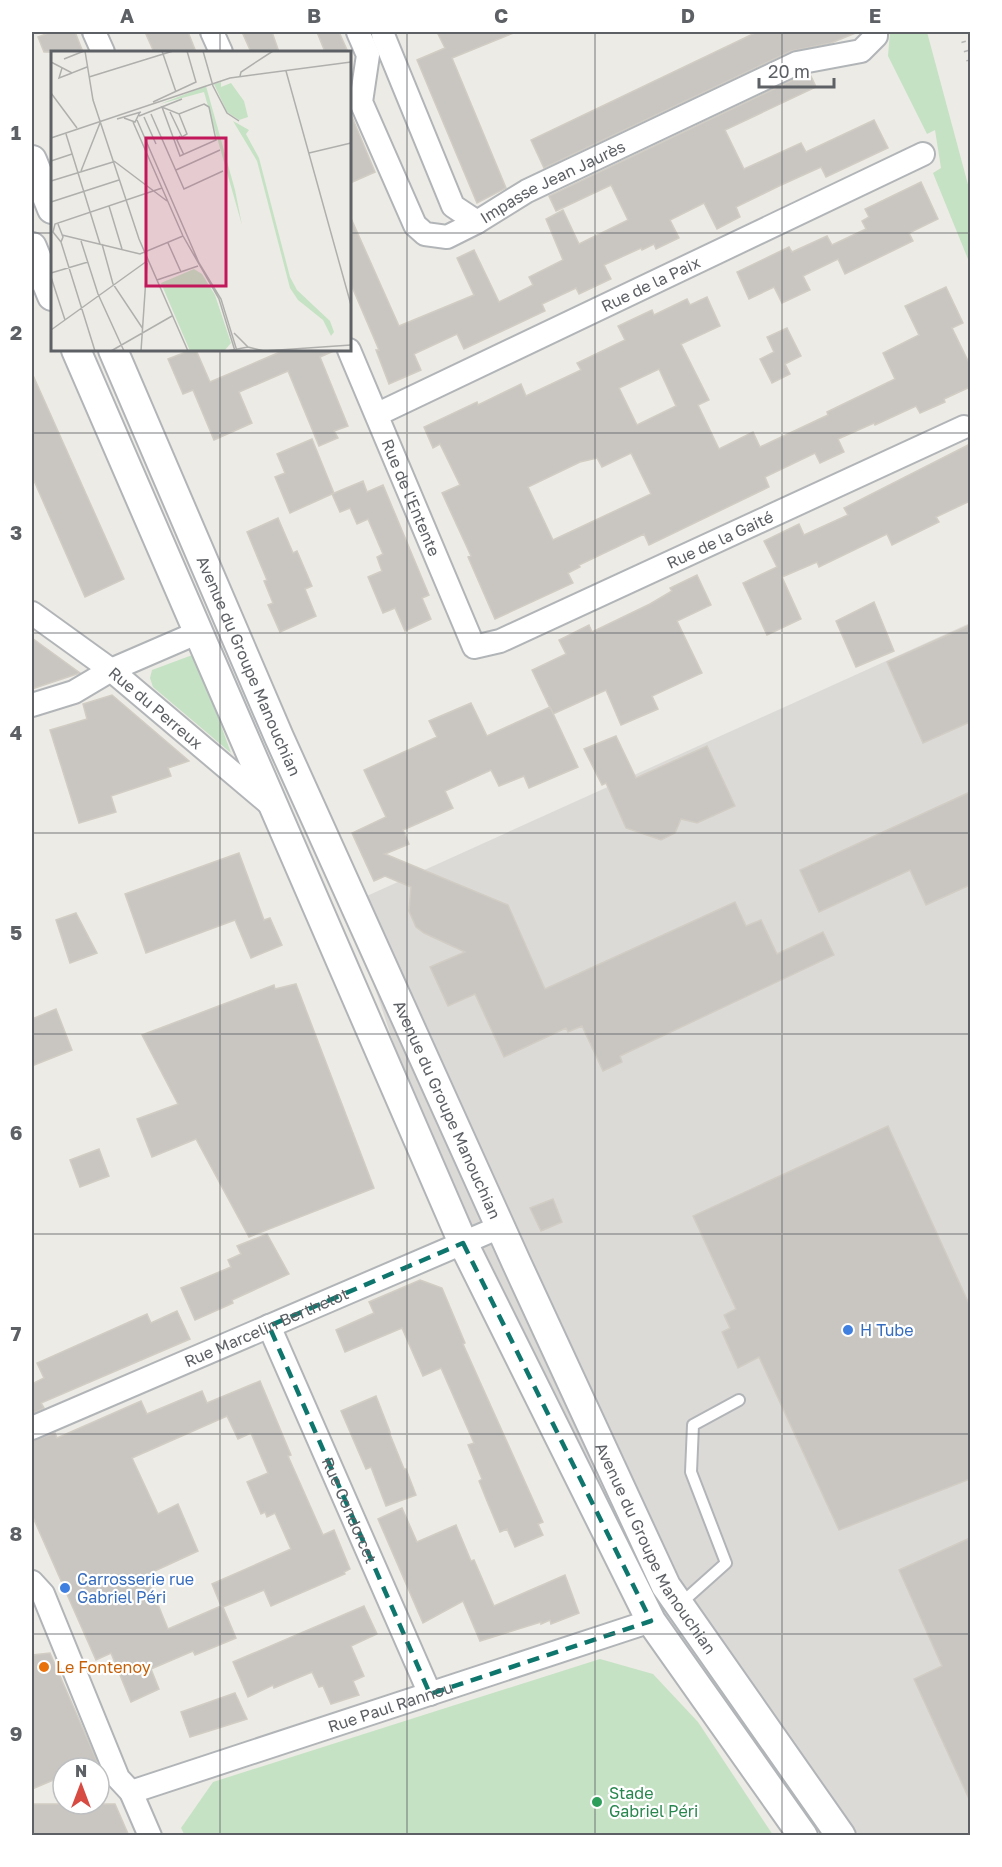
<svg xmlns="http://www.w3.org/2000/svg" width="1002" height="1867" viewBox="0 0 1002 1867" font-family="'Golos Text',sans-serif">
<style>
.industrial{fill:#dcdad7}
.green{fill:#c5e2c4}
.building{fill:#c9c6c2;stroke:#d1cdc4;stroke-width:1.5;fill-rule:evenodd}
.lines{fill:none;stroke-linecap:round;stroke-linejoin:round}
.service-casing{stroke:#b2b5b8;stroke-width:14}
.minor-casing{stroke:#b2b5b8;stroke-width:26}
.tertiary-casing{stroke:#b2b5b8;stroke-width:32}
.service{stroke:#fff;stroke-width:10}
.minor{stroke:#fff;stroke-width:22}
.tertiary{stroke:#fff;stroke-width:28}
.rail{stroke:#b3b4b4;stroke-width:4.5;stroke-dasharray:1.5 8;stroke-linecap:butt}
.marked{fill:none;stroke:#0f766e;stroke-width:4.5;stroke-dasharray:12 8;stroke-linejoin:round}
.grid{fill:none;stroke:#5d6064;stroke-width:1.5;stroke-opacity:0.55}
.shop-dot{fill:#3f7fe0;stroke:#fff;stroke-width:2}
.food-dot{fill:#e8710a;stroke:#fff;stroke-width:2}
.leisure-dot{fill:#2e9e5b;stroke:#fff;stroke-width:2}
.labels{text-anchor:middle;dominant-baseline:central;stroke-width:4.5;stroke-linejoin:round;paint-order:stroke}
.street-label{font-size:16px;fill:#5d6064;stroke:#fff}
.shop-label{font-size:16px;fill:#366cbe;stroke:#fff;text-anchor:start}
.food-label{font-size:16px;fill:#c56008;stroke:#fff;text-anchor:start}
.leisure-label{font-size:16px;fill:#27864d;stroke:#fff;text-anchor:start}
.inset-road{fill:none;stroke:#afafad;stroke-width:1.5}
.view{fill:#c2185b;fill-opacity:0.15;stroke:#c2185b;stroke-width:3}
.inset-edge{fill:none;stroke:#5d6064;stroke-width:3}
.neatline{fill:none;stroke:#5d6064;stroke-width:2}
.grid-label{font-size:20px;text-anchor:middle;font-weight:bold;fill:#5d6064}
</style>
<rect width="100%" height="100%" fill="#edebe5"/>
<path class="industrial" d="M 970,623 L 970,1835 L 821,1835 L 628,1563 L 449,1208 L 347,905 Z"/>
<g class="green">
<path d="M 890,32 L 927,32 L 970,192 L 970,264 L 933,173 L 941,168 L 935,130 L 927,134 L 888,56 Z"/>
<path d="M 195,654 L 231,753 L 153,687 L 150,678 L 152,670 Z"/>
<path d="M 600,1659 L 653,1674 L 698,1722 L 773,1835 L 185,1836 L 181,1828 L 213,1782 Z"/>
</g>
<g class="building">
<path d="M 51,32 L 75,32 L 83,52 L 44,52 L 38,37 Z"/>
<path d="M 145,32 L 188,32 L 196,52 L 154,52 Z"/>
<path d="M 242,32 L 272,32 L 279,52 L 251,52 Z"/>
<path d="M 317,32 L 339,32 L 348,52 L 325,52 Z"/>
<path d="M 437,32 L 516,32 L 452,58 L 506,188 L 477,203 L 417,60 L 445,48 Z"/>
<path d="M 757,32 L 858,32 L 831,43 L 791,51 L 544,168 L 531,140 Z"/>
<path d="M 810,74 L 816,87 L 725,130 L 744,169 L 801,143 L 806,152 L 874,120 L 888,148 L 826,177 L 821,167 L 779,186 L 736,207 L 740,217 L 717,229 L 704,203 L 670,220 L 679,238 L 656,249 L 654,244 L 642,250 L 641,248 L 604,265 L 611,279 L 579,294 L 576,288 L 542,304 L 545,311 L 464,349 L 457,334 L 414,354 L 421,370 L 389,384 L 376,350 L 379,350 L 350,282 L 350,216 L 399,326 L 474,295 L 457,258 L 474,250 L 499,302 L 533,285 L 529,277 L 563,260 L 546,219 L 563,210 L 579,244 L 628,220 L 611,185 L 556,211 L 549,196 L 801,76 Z"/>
<path d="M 350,112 L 375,172 L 350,183 Z"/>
<path d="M 921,182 L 938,219 L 909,233 L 913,241 L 845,274 L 838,259 L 803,276 L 810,290 L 782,303 L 774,287 L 749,299 L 737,272 L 789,247 L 792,252 L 827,236 L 832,245 L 866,229 L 862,221 L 869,217 L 865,209 Z"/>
<path d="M 946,287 L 963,323 L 952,328 L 970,365 L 970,387 L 944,399 L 945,402 L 920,413 L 916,406 L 875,425 L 874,423 L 838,439 L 844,452 L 820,463 L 815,453 L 765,477 L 769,487 L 649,545 L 644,534 L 579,565 L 580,567 L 568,573 L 573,583 L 495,619 L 468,557 L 471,556 L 442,493 L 460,485 L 440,444 L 433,448 L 424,427 L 477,402 L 478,405 L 521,384 L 526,396 L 581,370 L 577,363 L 625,340 L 618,326 L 652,310 L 654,315 L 687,299 L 690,305 L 707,297 L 720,326 L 681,344 L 709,400 L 698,405 L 719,449 L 753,432 L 760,447 L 828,415 L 827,412 L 895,379 L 883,353 L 919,335 L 905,306 ZM 659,369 L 676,406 L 637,425 L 619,388 ZM 631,453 L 651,494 L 553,540 L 528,487 L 580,462 L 597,458 L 602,467 Z"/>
<path d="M 787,328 L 801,356 L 785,364 L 790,374 L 772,383 L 760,359 L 774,352 L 767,337 Z"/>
<path d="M 191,350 L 196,350 L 210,382 L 280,352 L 279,350 L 336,350 L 320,357 L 348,426 L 334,431 L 338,438 L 319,446 L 288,371 L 239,392 L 252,423 L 214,440 L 193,390 L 183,394 L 168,359 Z"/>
<path d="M 32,373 L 124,579 L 85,597 L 32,476 Z"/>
<path d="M 312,439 L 334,493 L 290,513 L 275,477 L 285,473 L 277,454 Z"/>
<path d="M 970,444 L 970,501 L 936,517 L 939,522 L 892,545 L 887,534 L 819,567 L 817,562 L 782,577 L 801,619 L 767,635 L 743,583 L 777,567 L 764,541 L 799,524 L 804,535 L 848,515 L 844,508 Z"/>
<path d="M 363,481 L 367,492 L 383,485 L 429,595 L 422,598 L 431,619 L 405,631 L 395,608 L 383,613 L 368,577 L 382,571 L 377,557 L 383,554 L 368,519 L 357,524 L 350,508 L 340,512 L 332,494 Z"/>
<path d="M 278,518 L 293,553 L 297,551 L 312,586 L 305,589 L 316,616 L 280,632 L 268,605 L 273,603 L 264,581 L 267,580 L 247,532 Z"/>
<path d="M 697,575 L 711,605 L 677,621 L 702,673 L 652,696 L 658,709 L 621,725 L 606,690 L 553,714 L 532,670 L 566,654 L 559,640 L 589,625 L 592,632 L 650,604 L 672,591 L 670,588 Z"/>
<path d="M 874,602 L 894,651 L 856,667 L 836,621 Z"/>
<path d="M 970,625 L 970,722 L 923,743 L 887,662 Z"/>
<path d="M 32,638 L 80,673 L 32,689 Z"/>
<path d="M 112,695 L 189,761 L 168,768 L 171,776 L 111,796 L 116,812 L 79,823 L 50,730 L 87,719 L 83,704 Z"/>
<path d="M 471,703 L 487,736 L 550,707 L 578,767 L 529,788 L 524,776 L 499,786 L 491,770 L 445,791 L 453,808 L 403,830 L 409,844 L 385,854 L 508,905 L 545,989 L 735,902 L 746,926 L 761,920 L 777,954 L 823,932 L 834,955 L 620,1056 L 622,1062 L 603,1071 L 582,1026 L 568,1032 L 566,1028 L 504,1057 L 475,994 L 448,1006 L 430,967 L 465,952 L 424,933 L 416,927 L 409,911 L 411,887 L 385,876 L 374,881 L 352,833 L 386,817 L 364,770 L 437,737 L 429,721 Z"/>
<path d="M 616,736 L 636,778 L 707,746 L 735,806 L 697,823 L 681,819 L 675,833 L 661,840 L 626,828 L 606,783 L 602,785 L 584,749 Z"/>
<path d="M 970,792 L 970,885 L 926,905 L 910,870 L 819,912 L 800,870 Z"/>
<path d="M 239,853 L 264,920 L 270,918 L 282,945 L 251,958 L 235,920 L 146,953 L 125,894 Z"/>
<path d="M 76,913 L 97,953 L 70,963 L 56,920 Z"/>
<path d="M 296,984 L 374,1188 L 249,1237 L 196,1139 L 152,1157 L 137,1119 L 178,1104 L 142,1035 L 274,985 L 275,989 Z"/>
<path d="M 56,1009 L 72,1050 L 32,1066 L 32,1019 Z"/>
<path d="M 888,1126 L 970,1306 L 970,1479 L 839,1530 L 759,1357 L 738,1368 L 722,1332 L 730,1328 L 724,1315 L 736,1309 L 693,1216 Z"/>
<path d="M 99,1149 L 109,1176 L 80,1187 L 70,1160 Z"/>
<path d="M 553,1199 L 562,1222 L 541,1231 L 530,1208 Z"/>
<path d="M 267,1234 L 289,1274 L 232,1300 L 233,1303 L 195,1320 L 181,1288 L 231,1267 L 228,1260 L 241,1254 L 237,1246 Z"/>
<path d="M 420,1280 L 442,1288 L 465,1343 L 463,1344 L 543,1522 L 538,1524 L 543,1535 L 515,1547 L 507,1529 L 500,1532 L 487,1501 L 479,1481 L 482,1479 L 468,1445 L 474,1443 L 441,1368 L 423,1376 L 402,1328 L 345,1352 L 336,1330 L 374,1313 L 369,1302 Z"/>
<path d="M 177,1311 L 190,1339 L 41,1403 L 44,1408 L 32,1414 L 32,1382 L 32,1384 L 44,1378 L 37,1363 L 147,1314 L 151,1323 Z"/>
<path d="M 260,1381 L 291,1455 L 288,1456 L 323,1535 L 334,1530 L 350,1569 L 344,1572 L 345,1574 L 271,1606 L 264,1590 L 223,1607 L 236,1638 L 195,1655 L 193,1651 L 151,1669 L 159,1689 L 131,1702 L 111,1653 L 96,1660 L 32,1515 L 32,1441 L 55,1433 L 57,1438 L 141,1401 L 147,1414 L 202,1391 L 207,1403 ZM 227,1416 L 238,1439 L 251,1433 L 268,1473 L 247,1482 L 261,1514 L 265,1512 L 267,1517 L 275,1513 L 291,1549 L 212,1584 L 221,1606 L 168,1629 L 146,1575 L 198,1551 L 178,1504 L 158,1514 L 132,1458 Z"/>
<path d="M 376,1396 L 390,1432 L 389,1432 L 404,1469 L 406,1469 L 416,1495 L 386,1506 L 371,1467 L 366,1469 L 341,1411 Z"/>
<path d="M 402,1508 L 417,1542 L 456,1525 L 471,1561 L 474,1560 L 494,1606 L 565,1575 L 579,1613 L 551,1624 L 550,1620 L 541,1624 L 541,1622 L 480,1641 L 463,1601 L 423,1623 L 378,1519 Z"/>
<path d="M 970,1538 L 970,1801 L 914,1679 L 942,1666 L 899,1570 Z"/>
<path d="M 364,1606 L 377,1634 L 351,1646 L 364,1676 L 353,1681 L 359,1695 L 331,1704 L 323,1686 L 319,1687 L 312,1672 L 274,1688 L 273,1685 L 248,1697 L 233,1662 Z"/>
<path d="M 50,1653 L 97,1761 L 81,1768 L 63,1768 L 63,1776 L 32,1789 L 32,1655 Z"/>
<path d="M 235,1693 L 247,1719 L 190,1737 L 181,1712 Z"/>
<path d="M 32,1804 L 115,1804 L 129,1836 L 32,1836 Z"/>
</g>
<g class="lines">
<defs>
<path id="service" d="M 679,1605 L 726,1563 L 691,1472 L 693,1425 L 739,1400"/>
<g id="minor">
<path d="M 94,32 L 103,52"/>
<path d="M 212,32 L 221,52"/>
<path id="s1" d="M 358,32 L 368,55 L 361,102 L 415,225 L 425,234 L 447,237 L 477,222 L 527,191 L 797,63 L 861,51 L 876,36 L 876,32"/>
<path d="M 384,32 L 383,35 L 453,206 L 477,222"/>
<path id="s2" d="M 349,350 L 474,647 L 500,641 L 964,427"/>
<path id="s3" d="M 378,414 L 923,154"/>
<path id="s4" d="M 32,613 L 111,670 L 272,806"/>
<path d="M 32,705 L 74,692 L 111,670 L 199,632"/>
<path id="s5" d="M 269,1326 L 430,1694"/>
<path id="s6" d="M 32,1428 L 500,1227"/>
<path d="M 32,1582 L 43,1594 L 118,1778 L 131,1792 L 150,1836"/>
<path id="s7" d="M 131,1792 L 651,1621"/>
</g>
<g id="tertiary">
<path d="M 32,160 L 52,209"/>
<path d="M 32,247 L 52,296"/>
<path d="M 76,350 L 463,1243 L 651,1621 L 803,1836"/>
<path id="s8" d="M 113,350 L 279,737 L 517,1264 L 666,1586 L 841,1836"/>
</g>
</defs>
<use href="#service" class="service-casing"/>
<use href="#minor" class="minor-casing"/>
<use href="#tertiary" class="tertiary-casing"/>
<use href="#service" class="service"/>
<use href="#minor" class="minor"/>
<use href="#tertiary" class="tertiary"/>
<path class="rail" d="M 961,32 L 970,66"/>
</g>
<path class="marked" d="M 463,1243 L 651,1621 L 430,1694 L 269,1326 Z"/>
<path class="grid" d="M 220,32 L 220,52M 407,32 L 407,1836M 595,32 L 595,1836M 782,32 L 782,1836M 32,233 L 52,233M 350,233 L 970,233M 220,350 L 220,1836M 32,433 L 970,433M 32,633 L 970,633M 32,833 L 970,833M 32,1034 L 970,1034M 32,1234 L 970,1234M 32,1434 L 970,1434M 32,1634 L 970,1634"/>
<g class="shop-dot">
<circle cx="848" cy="1330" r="6"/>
<circle cx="65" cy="1588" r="6"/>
</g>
<circle class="food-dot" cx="44" cy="1667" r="6"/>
<circle class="leisure-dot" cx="597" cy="1802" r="6"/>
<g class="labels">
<g class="street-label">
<text stroke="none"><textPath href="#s1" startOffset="362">Impasse Jean Jaurès</textPath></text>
<text stroke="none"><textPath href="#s3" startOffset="302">Rue de la Paix</textPath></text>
<text stroke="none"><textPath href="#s2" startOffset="160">Rue de l'Entente</textPath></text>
<text stroke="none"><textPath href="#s2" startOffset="591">Rue de la Gaité</textPath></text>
<text stroke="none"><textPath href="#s8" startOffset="344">Avenue du Groupe Manouchian</textPath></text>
<text stroke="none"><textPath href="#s4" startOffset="156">Rue du Perreux</textPath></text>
<text stroke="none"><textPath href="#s8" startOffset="830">Avenue du Groupe Manouchian</textPath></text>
<text stroke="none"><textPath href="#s6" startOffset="255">Rue Marcelin Berthelot</textPath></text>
<text stroke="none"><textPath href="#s5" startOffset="201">Rue Condorcet</textPath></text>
<text stroke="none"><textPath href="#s8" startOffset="1316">Avenue du Groupe Manouchian</textPath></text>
<text stroke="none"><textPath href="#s7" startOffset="273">Rue Paul Rannou</textPath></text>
</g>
<g class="shop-label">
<text x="860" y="1330">H Tube</text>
<text x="77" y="1579">Carrosserie rue<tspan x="77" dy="18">Gabriel Péri</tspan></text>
</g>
<g class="food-label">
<text x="56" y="1667">Le Fontenoy</text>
</g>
<g class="leisure-label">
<text x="609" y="1793">Stade<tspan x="609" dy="18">Gabriel Péri</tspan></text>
</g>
</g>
<g transform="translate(51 51)">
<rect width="300" height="300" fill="#edebe5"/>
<path d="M 170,31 L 170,36 L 180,32 L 193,50 L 197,66 L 188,69 L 176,61 L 163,33 ZM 155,35 L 184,139 L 191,174 L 153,41 L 109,53 ZM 182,70 L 198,79 L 195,83 L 208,107 L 239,226 L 246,239 L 279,270 L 283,281 L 280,285 L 272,269 L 247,249 L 239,237 L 206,110 ZM 143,218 L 151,223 L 164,244 L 180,292 L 174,299 L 139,300 L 110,232 Z" fill="#c5e2c4"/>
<path class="inset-road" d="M 34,0 L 42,49 L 88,188 L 137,300M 111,0 L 125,41M 152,0 L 162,35 L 176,62 L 188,70M 13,8 L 33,0M 0,11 L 21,22 L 36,16M 11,17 L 8,27 L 21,22M 235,20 L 300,254M 189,25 L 190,21 L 222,0M 38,26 L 122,0M 0,42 L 26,77M 102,51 L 145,31 L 136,0M 153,53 L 158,56 L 165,89 L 129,105 L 111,56 L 128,63 ZM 119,61 L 131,86 L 136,83 L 128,63M 100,63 L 133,138 L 172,120M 88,65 L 131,48M 93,66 L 105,93M 73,67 L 84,71 L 89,61M 66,68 L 90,61M 86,69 L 148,212 L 170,248 L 186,300M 82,71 L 132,185 L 168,248 L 184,300M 15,83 L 49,193M 129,85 L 126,89 L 133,104M 0,87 L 179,27 L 300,11M 258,102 L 300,92M 0,110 L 21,103M 63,110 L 116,150M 125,119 L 169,99M 30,120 L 49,72M 0,130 L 62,111M 0,151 L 68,129M 58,155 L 71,198M 7,173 L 12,186 L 10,191 L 2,181 L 4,173 L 111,137M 11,184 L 89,203 L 132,185M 30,190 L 47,243 L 73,300M 10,191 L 44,300M 117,192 L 130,221M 51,193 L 62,233 L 92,278M 0,222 L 37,211M 0,226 L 14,269M 106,229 L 147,215M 0,279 L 96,210M 183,282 L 197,296 L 213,300 L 300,294M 60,300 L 121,265M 90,300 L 96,212M 176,300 L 197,296"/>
<path class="view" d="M 95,87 L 175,87 L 175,235 L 95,235 Z"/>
<rect width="300" height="300" class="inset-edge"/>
</g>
<rect width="1002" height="1867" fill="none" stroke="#ffffff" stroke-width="66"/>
<g transform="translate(81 1786)"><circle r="28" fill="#ffffff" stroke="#bebfc1" stroke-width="1.5"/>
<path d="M0-4.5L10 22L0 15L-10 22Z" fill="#d74b42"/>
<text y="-9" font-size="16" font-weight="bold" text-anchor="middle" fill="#5d6064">N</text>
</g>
<path d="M759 78v9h75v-9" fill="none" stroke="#5d6064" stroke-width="3"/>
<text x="768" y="78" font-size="18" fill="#5d6064" stroke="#ffffff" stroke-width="4.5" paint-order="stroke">20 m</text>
<rect x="33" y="33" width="936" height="1801" class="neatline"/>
<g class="grid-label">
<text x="127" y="23">A</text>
<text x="314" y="23">B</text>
<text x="501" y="23">C</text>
<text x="688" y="23">D</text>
<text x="875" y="23">E</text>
<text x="16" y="140">1</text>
<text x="16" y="340">2</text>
<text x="16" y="540">3</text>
<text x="16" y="740">4</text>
<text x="16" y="940">5</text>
<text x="16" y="1140">6</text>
<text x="16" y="1341">7</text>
<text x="16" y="1541">8</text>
<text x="16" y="1741">9</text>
</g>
</svg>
